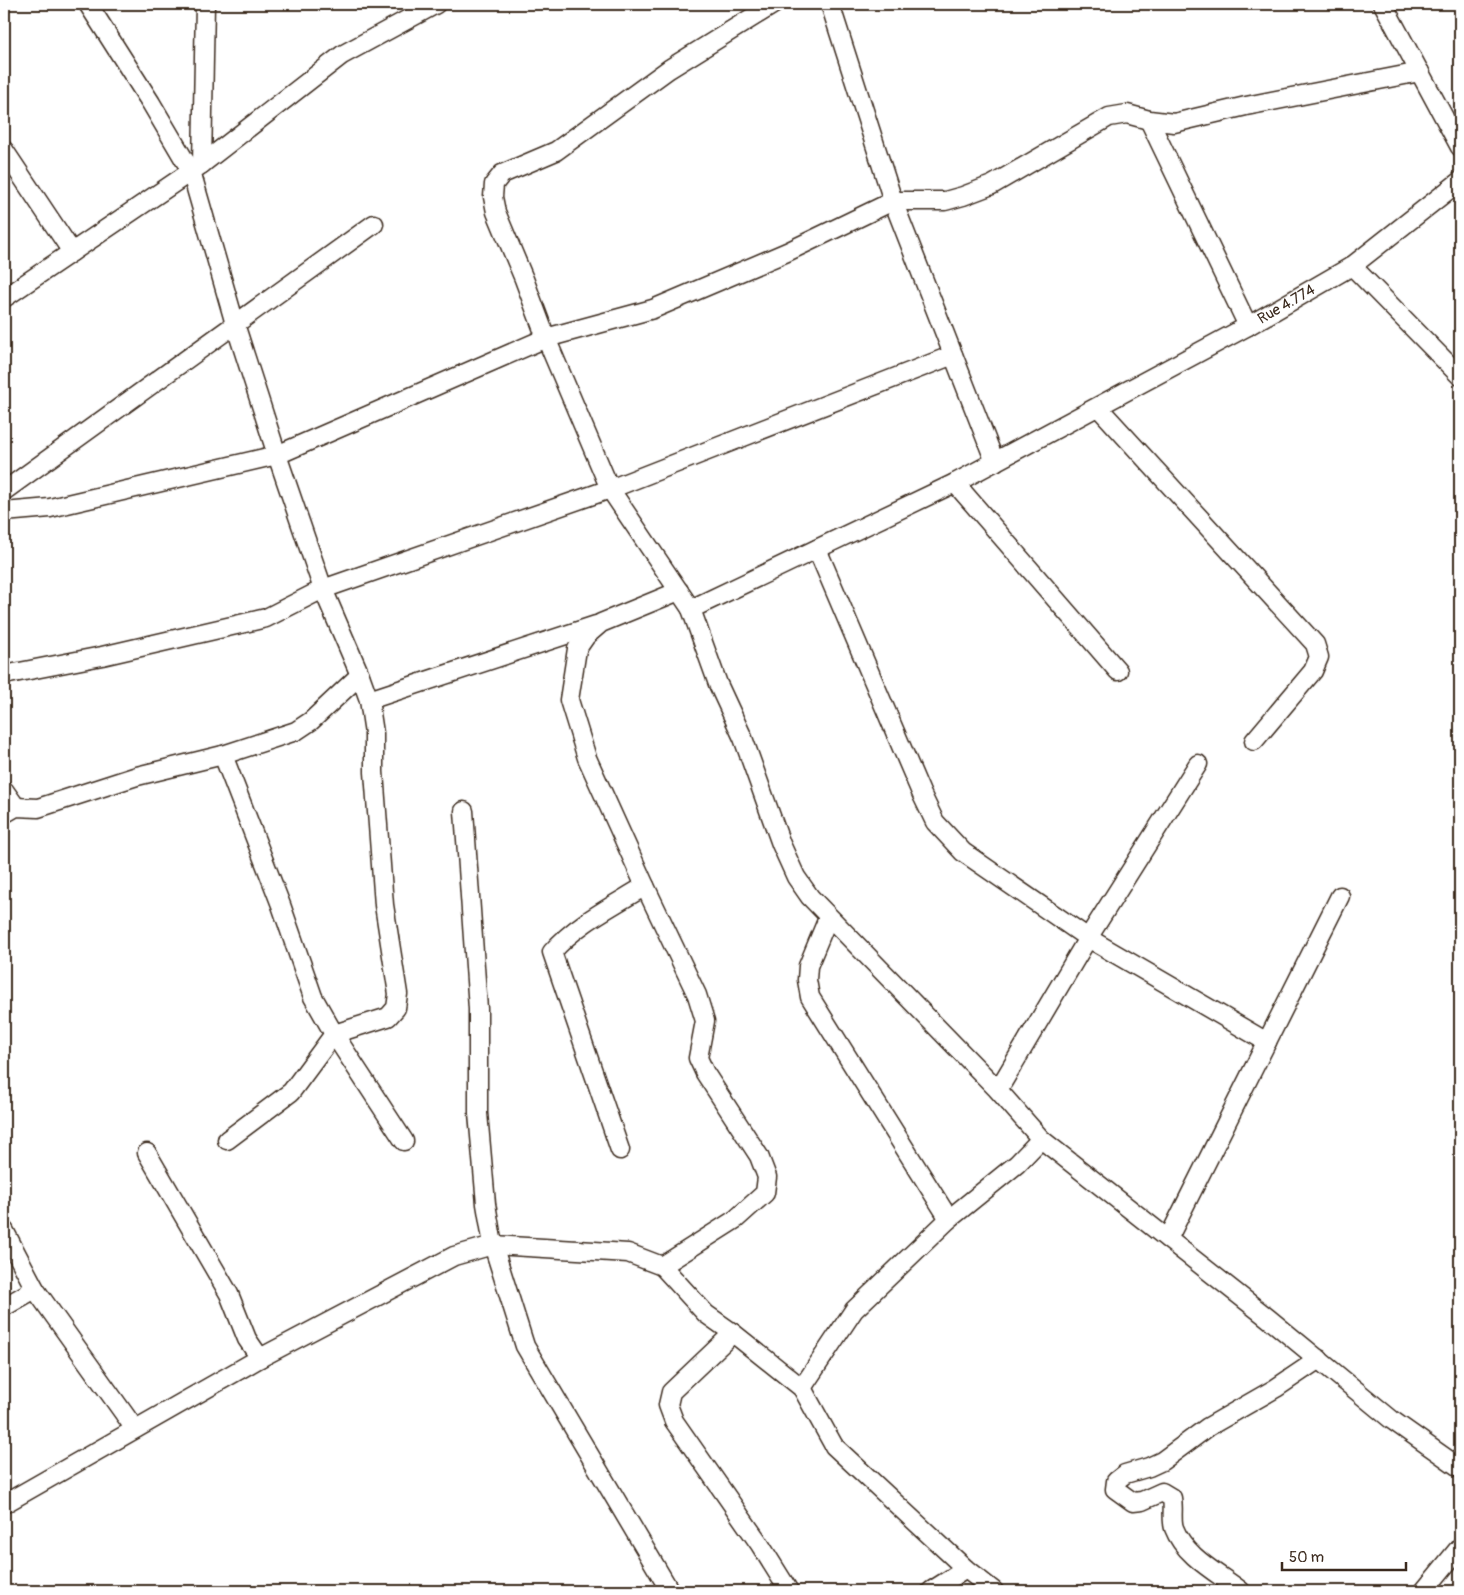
<svg xmlns="http://www.w3.org/2000/svg" width="1464" height="1595" viewBox="0 0 1464 1595" font-family="Pangolin,sans-serif">
<style>
.lines{fill:none;stroke-linecap:round;stroke-linejoin:round}
.street-casing{stroke:#3b2a1e;stroke-width:21}
.street{stroke:#fff;stroke-width:18}
.labels{text-anchor:middle;dominant-baseline:central;stroke-width:4;stroke-linejoin:round;paint-order:stroke}
.street-label{font-size:15px;fill:#3b2a1e;stroke:#fff}
</style>
<rect width="100%" height="100%" fill="#fff"/>
<filter id="ink" filterUnits="userSpaceOnUse"><feTurbulence type="fractalNoise" baseFrequency=".02" numOctaves="2"/><feDisplacementMap in="SourceGraphic" scale="10" xChannelSelector="R" yChannelSelector="G"/><feConvolveMatrix kernelMatrix="1 2 1 2 8 2 1 2 1" color-interpolation-filters="sRGB"/></filter>
<g filter="url(#ink)">
<g class="lines">
<defs>
<g id="street">
<path d="M 88,4 L 151,103 L 191,171 L 235,324 L 277,455 L 323,589 L 360,675 L 369,700 L 374,733 L 374,772 L 384,905 L 398,994 L 396,1008 L 388,1017 L 334,1034 L 291,1092 L 227,1140"/>
<path d="M 774,4 L 669,69 L 556,151 L 502,174 L 494,184 L 493,197 L 496,212 L 524,279 L 546,338 L 610,489 L 691,609 L 718,684 L 743,738 L 781,844 L 796,877 L 810,897 L 998,1090 L 1041,1139 L 1268,1318 L 1392,1420 L 1460,1468"/>
<path d="M 830,4 L 893,201 L 995,462"/>
<path d="M 1383,4 L 1460,147"/>
<path d="M 1149,120 L 1248,326"/>
<path d="M 4,150 L 72,252"/>
<path d="M 202,164 L 205,4"/>
<path d="M 1352,266 L 1460,376"/>
<path d="M 4,298 L 202,164 L 342,55 L 436,4"/>
<path d="M 1098,407 L 1315,644 L 1319,657 L 1313,671 L 1254,741"/>
<path d="M 955,483 L 1118,671"/>
<path d="M 4,491 L 374,224"/>
<path d="M 4,512 L 50,508 L 277,455 L 546,338 L 653,309 L 787,252 L 893,201 L 945,201 L 963,196 L 992,185 L 1109,117 L 1127,114 L 1149,120 L 1174,123 L 1246,106 L 1420,72"/>
<path d="M 817,549 L 922,795 L 935,822 L 963,852 L 1088,938 L 1267,1042"/>
<path id="s1" d="M 691,609 L 955,483 L 1248,326 L 1352,266 L 1460,181"/>
<path d="M 4,675 L 102,656 L 266,618 L 323,589 L 610,489 L 953,355"/>
<path d="M 369,700 L 596,625"/>
<path d="M 223,755 L 281,905 L 313,997 L 334,1034 L 404,1141"/>
<path d="M 4,790 L 16,807"/>
<path d="M 464,811 L 478,1009 L 478,1113 L 486,1204 L 493,1245 L 525,1346 L 670,1591"/>
<path d="M 4,814 L 16,807 L 38,808 L 137,776 L 223,755 L 296,731 L 311,721 L 360,675"/>
<path d="M 828,918 L 808,966 L 807,980 L 810,997 L 949,1219"/>
<path d="M 998,1090 L 1088,938 L 1198,764"/>
<path d="M 620,1150 L 552,952 C 577,923 613,906 645,886"/>
<path d="M 147,1153 L 229,1294 L 247,1339 L 260,1358 L 454,1256 L 493,1245 L 628,1253 L 662,1266 L 706,1314 L 733,1333 L 802,1388 L 834,1446 L 966,1569 L 994,1591"/>
<path d="M 4,1230 L 35,1289 L 135,1429"/>
<path d="M 1168,1239 L 1340,896"/>
<path d="M 662,1266 L 736,1219 L 765,1193 L 767,1177 L 759,1156 L 705,1073 L 698,1058 L 705,1021 L 697,995 L 645,886 L 587,758 L 569,700 L 577,649 L 586,636 L 601,623 L 679,591"/>
<path d="M 4,1307 L 35,1289"/>
<path d="M 733,1333 L 671,1392 L 668,1405 L 674,1421 L 759,1543 L 789,1591"/>
<path d="M 802,1388 L 854,1310 L 949,1219 L 1017,1164 L 1041,1139"/>
<path d="M 4,1504 L 260,1358"/>
<path d="M 931,1591 L 966,1569"/>
<path d="M 1241,1591 C 1218,1573 1185,1557 1174,1528 C 1171,1519 1174,1508 1172,1498 L 1162,1492 L 1142,1501 L 1133,1502 L 1115,1489 L 1116,1481 L 1125,1474 L 1149,1467 L 1162,1461 L 1208,1427 L 1276,1388 L 1319,1359"/>
<path d="M 1424,1591 L 1460,1547"/>
</g>
</defs>
<use href="#street" class="street-casing"/>
<use href="#street" class="street"/>
</g>
</g>
<g class="labels">
<g class="street-label">
<text stroke="none"><textPath href="#s1" startOffset="669">Rue 4.774</textPath></text>
</g>
</g>
<rect width="1464" height="1595" fill="none" stroke="#fff" stroke-width="20"/>
<rect x="10" y="10" width="1444" height="1575" fill="none" stroke="#3b2a1e" stroke-width="2" filter="url(#ink)"/>
<path d="M1282 1562v8h124v-8" fill="none" stroke="#3b2a1e" stroke-width="2.5"/>
<text x="1289" y="1562" font-size="15" fill="#3b2a1e" stroke="#ffffff" stroke-width="4" paint-order="stroke">50 m</text>
</svg>
